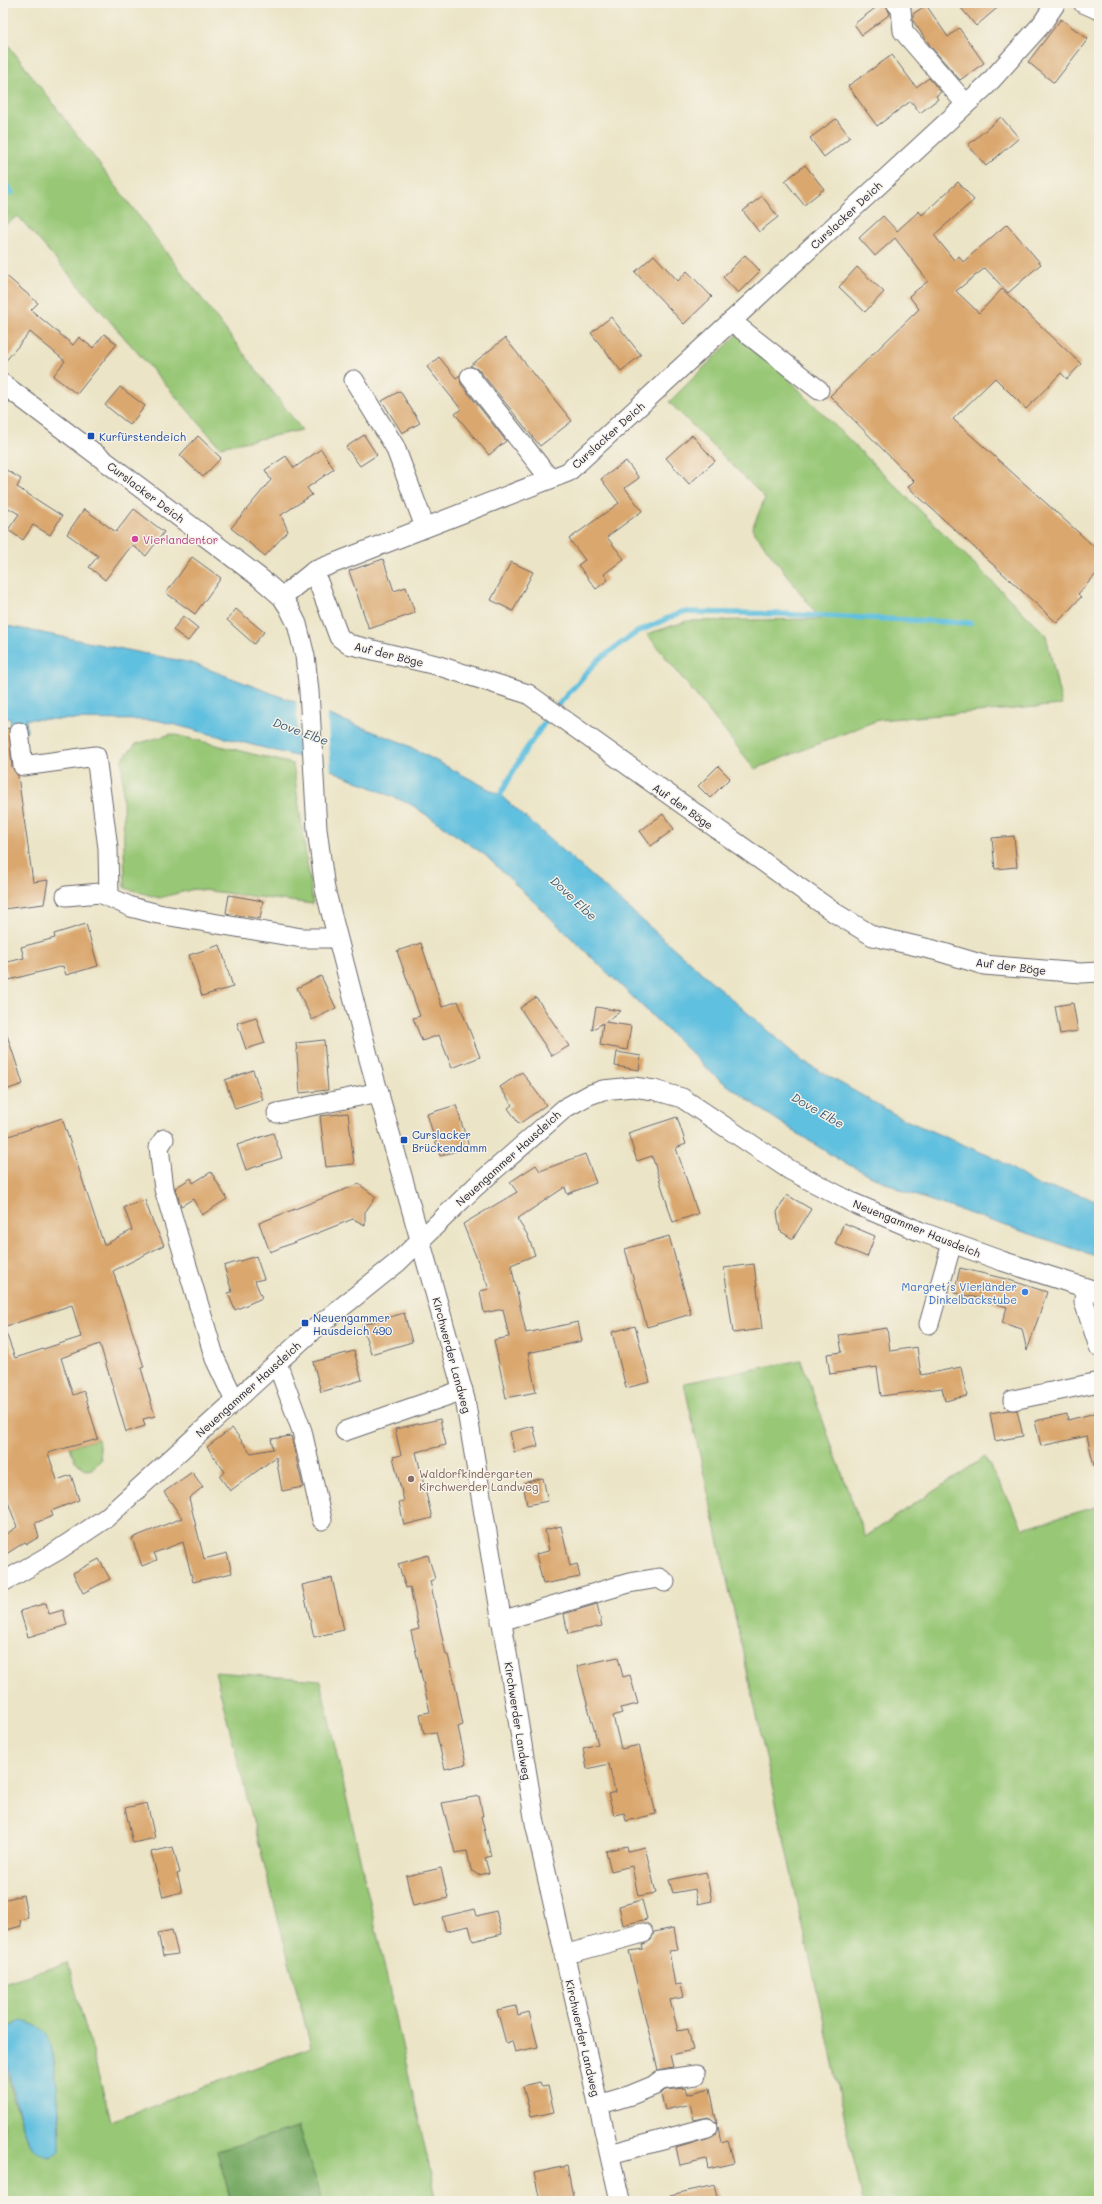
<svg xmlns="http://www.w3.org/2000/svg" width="1102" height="2204" viewBox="0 0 1102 2204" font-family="Mali,sans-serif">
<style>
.green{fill:#98c776;stroke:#5d7458}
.forest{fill:#7aac67;stroke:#4e6751}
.water{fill:#60c0df;stroke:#41718d}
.pier{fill:#ebe4c6}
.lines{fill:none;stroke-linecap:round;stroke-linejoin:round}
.stream{stroke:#60c0df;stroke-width:5.5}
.building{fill:#daa76e}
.minor-casing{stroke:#68666c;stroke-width:21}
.minor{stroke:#fff;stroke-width:19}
.transit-dot{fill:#1a4fb4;stroke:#f7f3e8;stroke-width:1.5}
.hotel-dot{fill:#d1479c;stroke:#f7f3e8;stroke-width:1.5}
.shop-dot{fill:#3f7fe0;stroke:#f7f3e8;stroke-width:1.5}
.education-dot{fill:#8d6e63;stroke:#f7f3e8;stroke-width:1.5}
.labels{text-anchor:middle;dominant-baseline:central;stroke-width:3;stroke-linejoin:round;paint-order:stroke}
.street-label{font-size:11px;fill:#22223b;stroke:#f7f3e8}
.transit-label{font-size:11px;fill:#164399;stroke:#f7f3e8;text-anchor:start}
.hotel-label{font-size:11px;fill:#b23c85;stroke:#f7f3e8;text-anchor:start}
.shop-label{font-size:11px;fill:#366cbe;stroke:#f7f3e8;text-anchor:end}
.education-label{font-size:11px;fill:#785e54;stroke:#f7f3e8;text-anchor:start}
.water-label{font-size:12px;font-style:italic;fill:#385974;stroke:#f7f3e8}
</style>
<rect width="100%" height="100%" fill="#f7f3e8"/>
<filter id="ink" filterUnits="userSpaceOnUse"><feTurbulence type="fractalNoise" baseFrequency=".025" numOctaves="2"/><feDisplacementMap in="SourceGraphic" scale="8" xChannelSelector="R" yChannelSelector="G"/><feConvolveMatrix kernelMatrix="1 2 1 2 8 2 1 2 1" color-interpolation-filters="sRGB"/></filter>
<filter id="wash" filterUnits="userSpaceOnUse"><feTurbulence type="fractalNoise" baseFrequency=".012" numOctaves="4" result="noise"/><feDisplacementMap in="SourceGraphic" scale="16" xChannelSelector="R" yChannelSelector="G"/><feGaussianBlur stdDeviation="0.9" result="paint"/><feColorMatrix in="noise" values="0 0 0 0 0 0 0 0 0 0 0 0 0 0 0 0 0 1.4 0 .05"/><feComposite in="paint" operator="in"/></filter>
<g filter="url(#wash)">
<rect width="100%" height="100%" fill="#ebe4c6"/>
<g class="green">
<path d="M 3,38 L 302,430 L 220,447 L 18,216 L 3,226 Z"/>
<path d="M 743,329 L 803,394 L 1046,635 L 1062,705 L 878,720 L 755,769 L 647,634 L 687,621 L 820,619 L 752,529 L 765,498 L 669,402 Z"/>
<path d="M 172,734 L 293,764 L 313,904 L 194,889 L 159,898 L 125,888 L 122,759 L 136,744 Z"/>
<path d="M 801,1360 L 865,1537 L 985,1457 L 1023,1528 L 1099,1506 L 1099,2201 L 863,2201 L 684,1383 Z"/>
<path d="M 98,1439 L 101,1460 L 92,1469 L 86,1470 L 75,1461 L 70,1447 Z"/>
<path d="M 215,1672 L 320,1680 L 437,2201 L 323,2201 L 298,2127 L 217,2151 L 231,2201 L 3,2201 L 3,2038 L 5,2065 L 14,2101 L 29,2143 L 61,2131 L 53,2053 L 8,2026 L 3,2033 L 3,1983 L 68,1963 L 111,2121 L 311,2047 Z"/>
</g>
<path class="forest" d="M 298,2127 L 323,2201 L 231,2201 L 217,2151 Z"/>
<g class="water">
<path d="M 3,625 L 192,663 L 403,743 L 500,795 L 802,1061 L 903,1119 L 999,1160 L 1038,1186 L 1068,1191 L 1099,1201 L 1099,1257 L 905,1192 L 839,1160 L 774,1118 L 716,1077 L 485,855 L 412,805 L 303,758 L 156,720 L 26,719 L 27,732 L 11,733 L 10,718 L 3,719 Z"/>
<path d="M 22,2021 C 31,2024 40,2026 46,2033 C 56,2044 61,2133 60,2151 L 49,2157 C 40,2155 35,2151 30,2143 C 21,2129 0,2045 4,2032 C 8,2024 15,2024 22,2021 Z"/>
</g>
<path class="pier" d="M 296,699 L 327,711 L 331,773 L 299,759 Z"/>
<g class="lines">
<g class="stream">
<path d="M 3,181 L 12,193"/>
<path d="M 559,704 L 598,660 L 637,632 L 682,612 L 782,614 L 970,623"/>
<path d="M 497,801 L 523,754 L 547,719"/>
</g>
</g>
<g id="blocks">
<g class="building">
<path d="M 882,3 L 885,3 L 890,14 L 862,35 L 854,24 Z"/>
<path d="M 957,3 L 1003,3 L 976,26 Z"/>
<path d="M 926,5 L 948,37 L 959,28 L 984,63 L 960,80 L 932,48 L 913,21 L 913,14 Z"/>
<path d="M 1061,19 L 1088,39 L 1054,83 L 1028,62 Z"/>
<path d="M 892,55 L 916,87 L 929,78 L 941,92 L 936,96 L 938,99 L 920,113 L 911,101 L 877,126 L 848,86 Z"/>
<path d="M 1001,117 L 1019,138 L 986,166 L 968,145 Z"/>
<path d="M 836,119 L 850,137 L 824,157 L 810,138 Z"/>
<path d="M 805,165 L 824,189 L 804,205 L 785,181 Z"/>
<path d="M 958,182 L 974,200 L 934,235 L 954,260 L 959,256 L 963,262 L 1007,224 L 1041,264 L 1008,293 L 985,268 L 956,291 L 979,313 L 1002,289 L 1081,364 L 1067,379 L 1061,373 L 1026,409 L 995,378 L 953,419 L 1099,551 L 1099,571 L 1078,594 L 1081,597 L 1057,623 L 908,487 L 914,481 L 830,396 L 919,309 L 909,296 L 928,281 L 895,238 L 875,256 L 859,238 L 883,216 L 897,231 L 919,211 L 922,215 Z"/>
<path d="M 762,196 L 778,217 L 759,232 L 743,211 Z"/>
<path d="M 654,255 L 678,281 L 687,271 L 712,297 L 684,324 L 635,272 Z"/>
<path d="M 745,255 L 760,271 L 738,293 L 723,277 Z"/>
<path d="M 857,267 L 884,292 L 865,312 L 839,287 Z"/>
<path d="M 3,273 L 38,303 L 31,310 L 73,345 L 79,337 L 93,348 L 104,334 L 117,344 L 77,394 L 53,376 L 65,361 L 30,332 L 3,364 Z"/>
<path d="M 611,317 L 641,355 L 621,371 L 591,333 Z"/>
<path d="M 505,338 L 572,421 L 540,446 L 479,370 L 470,366 Z"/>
<path d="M 439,357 L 456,378 L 460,375 L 461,384 L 506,441 L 489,455 L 455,414 L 461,409 L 427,367 Z"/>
<path d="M 120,387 L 145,406 L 130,425 L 105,405 Z"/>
<path d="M 400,391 L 420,423 L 402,433 L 382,401 Z"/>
<path d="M 364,435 L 377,455 L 360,466 L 346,447 Z"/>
<path d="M 692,435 L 715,461 L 689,484 L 666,458 Z"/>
<path d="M 198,436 L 221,458 L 203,477 L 180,455 Z"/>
<path d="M 321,449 L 334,469 L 307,488 L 312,495 L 281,515 L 288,531 L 265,556 L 231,528 L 271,480 L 265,470 L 286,456 L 294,468 Z"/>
<path d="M 626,461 L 639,478 L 625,488 L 642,511 L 607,537 L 624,559 L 604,574 L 608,580 L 596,589 L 578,565 L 585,560 L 569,539 L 619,503 L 601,479 Z"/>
<path d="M 3,468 L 21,479 L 17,487 L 62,516 L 50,535 L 33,525 L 23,540 L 8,530 L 19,514 L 5,506 L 3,509 Z"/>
<path d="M 84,509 L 116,532 L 134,509 L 164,532 L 146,556 L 132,545 L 105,580 L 89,567 L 98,556 L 67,534 Z"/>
<path d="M 192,557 L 221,578 L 195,614 L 166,593 Z"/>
<path d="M 383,559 L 394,591 L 406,587 L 415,613 L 369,629 L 349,571 Z"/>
<path d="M 511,562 L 533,572 L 513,611 L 491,600 Z"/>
<path d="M 236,609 L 264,632 L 254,644 L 227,620 Z"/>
<path d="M 183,616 L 198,628 L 188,641 L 173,630 Z"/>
<path d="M 9,728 L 12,767 L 18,776 L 33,882 L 48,880 L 44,904 L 3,909 L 3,729 Z"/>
<path d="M 718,766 L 730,778 L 710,798 L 698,786 Z"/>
<path d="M 663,814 L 674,829 L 651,846 L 640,831 Z"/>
<path d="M 1014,836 L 1017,867 L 995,869 L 992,838 Z"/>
<path d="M 229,895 L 263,901 L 260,919 L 226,913 Z"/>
<path d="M 86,924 L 98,966 L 66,975 L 63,966 L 9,980 L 4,963 L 24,958 L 21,947 L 55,938 L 54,934 Z"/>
<path d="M 421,943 L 442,1007 L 458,1001 L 480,1057 L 452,1068 L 439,1035 L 422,1041 L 413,1018 L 420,1016 L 397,951 Z"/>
<path d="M 220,945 L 233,987 L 202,996 L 189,955 Z"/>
<path d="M 321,976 L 336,1008 L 312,1020 L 297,988 Z"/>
<path d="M 536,997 L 569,1046 L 552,1056 L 520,1008 Z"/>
<path d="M 1073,1003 L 1078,1031 L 1060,1034 L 1055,1006 Z"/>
<path d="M 596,1007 L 621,1011 L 605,1022 L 631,1026 L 627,1050 L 600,1045 L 603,1023 L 592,1030 Z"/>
<path d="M 256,1017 L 265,1043 L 246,1049 L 237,1023 Z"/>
<path d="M 3,1032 L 6,1032 L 23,1084 L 3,1091 Z"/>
<path d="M 324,1040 L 328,1090 L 300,1093 L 296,1043 Z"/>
<path d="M 617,1052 L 641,1056 L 639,1070 L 615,1066 Z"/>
<path d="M 253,1070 L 263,1100 L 235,1109 L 225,1080 Z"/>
<path d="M 522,1072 L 546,1105 L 519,1124 L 508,1108 L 512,1105 L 500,1087 Z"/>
<path d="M 456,1105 L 469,1147 L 440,1156 L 427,1114 Z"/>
<path d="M 348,1113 L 354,1164 L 326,1167 L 320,1116 Z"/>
<path d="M 677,1117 L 686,1144 L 676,1148 L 698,1214 L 673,1222 L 652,1156 L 637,1161 L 628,1133 Z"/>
<path d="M 62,1118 L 104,1245 L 132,1230 L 124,1207 L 145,1200 L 152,1220 L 164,1245 L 113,1271 L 144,1367 L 141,1368 L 155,1416 L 143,1419 L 145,1426 L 126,1432 L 100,1344 L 61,1358 L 73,1395 L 84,1391 L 98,1439 L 48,1453 L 57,1480 L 71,1475 L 79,1500 L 51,1511 L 53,1516 L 35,1523 L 39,1537 L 27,1544 L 25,1542 L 3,1556 L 3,1536 L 17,1527 L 3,1488 L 3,1330 L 5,1330 L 15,1358 L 81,1337 L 72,1305 L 3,1327 L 3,1138 Z"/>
<path d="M 273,1133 L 282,1158 L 246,1170 L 237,1145 Z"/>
<path d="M 585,1154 L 596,1183 L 567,1194 L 565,1187 L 517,1219 L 527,1234 L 535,1255 L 511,1265 L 526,1333 L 578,1322 L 582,1341 L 528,1353 L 536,1392 L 506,1398 L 494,1340 L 509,1337 L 503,1309 L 484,1313 L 480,1291 L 489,1289 L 463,1224 L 517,1192 L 510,1182 L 536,1165 L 540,1171 Z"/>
<path d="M 211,1172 L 227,1199 L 202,1215 L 193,1199 L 181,1206 L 175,1188 L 191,1178 L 193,1183 Z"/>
<path d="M 359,1184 L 376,1197 L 365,1212 L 365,1225 L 353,1219 L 270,1252 L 259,1223 Z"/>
<path d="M 787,1195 L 811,1209 L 793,1239 L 780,1231 L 777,1212 Z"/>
<path d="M 844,1223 L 875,1236 L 867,1257 L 835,1244 Z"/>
<path d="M 669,1236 L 691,1314 L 647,1327 L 625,1249 Z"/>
<path d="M 256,1256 L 264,1279 L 255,1281 L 262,1298 L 235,1310 L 228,1293 L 232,1292 L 224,1266 Z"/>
<path d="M 754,1264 L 762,1329 L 733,1333 L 724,1268 Z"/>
<path d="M 960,1268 L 1006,1279 L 1047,1292 L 1027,1351 L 1022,1329 L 1002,1323 L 1007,1307 L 978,1298 L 954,1293 Z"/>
<path d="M 404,1313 L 412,1342 L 371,1354 L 362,1325 Z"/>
<path d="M 635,1326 L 650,1382 L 626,1388 L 612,1332 Z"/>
<path d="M 887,1328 L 890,1351 L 917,1347 L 921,1375 L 961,1367 L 967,1396 L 945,1401 L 942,1388 L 881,1396 L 877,1367 L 830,1374 L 827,1354 L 842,1352 L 839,1335 Z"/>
<path d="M 354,1351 L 362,1380 L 321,1392 L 313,1362 Z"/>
<path d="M 1008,1410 L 1017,1410 L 1023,1436 L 995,1441 L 990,1413 Z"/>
<path d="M 1099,1412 L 1099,1465 L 1094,1466 L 1087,1436 L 1041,1446 L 1035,1421 L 1067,1414 L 1068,1420 Z"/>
<path d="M 440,1419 L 446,1445 L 416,1452 L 432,1518 L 404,1525 L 399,1502 L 404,1501 L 393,1457 L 401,1455 L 395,1429 Z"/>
<path d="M 533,1426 L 538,1446 L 514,1452 L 510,1432 Z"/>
<path d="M 232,1428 L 251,1453 L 273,1449 L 271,1439 L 291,1436 L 303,1487 L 282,1491 L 276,1457 L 230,1491 L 220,1477 L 225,1472 L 207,1447 Z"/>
<path d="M 192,1472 L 203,1487 L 189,1498 L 204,1559 L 227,1553 L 232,1573 L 193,1582 L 183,1542 L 154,1553 L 157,1560 L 142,1566 L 132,1538 L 182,1518 L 164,1492 Z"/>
<path d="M 543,1478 L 548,1501 L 527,1505 L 523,1483 Z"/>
<path d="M 561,1526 L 570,1566 L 577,1564 L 580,1577 L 543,1584 L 536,1554 L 549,1551 L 545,1530 Z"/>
<path d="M 428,1555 L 435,1579 L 430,1581 L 446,1655 L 448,1655 L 455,1684 L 463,1725 L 458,1727 L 466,1764 L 445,1769 L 436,1732 L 424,1734 L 420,1714 L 430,1712 L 411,1631 L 419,1629 L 410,1587 L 406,1588 L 398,1564 Z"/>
<path d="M 99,1559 L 110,1579 L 83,1593 L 73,1573 Z"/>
<path d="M 332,1578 L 344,1630 L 314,1637 L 302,1585 Z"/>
<path d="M 46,1603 L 49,1614 L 63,1610 L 67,1625 L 28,1637 L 20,1611 Z"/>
<path d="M 597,1604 L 602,1626 L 568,1634 L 564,1614 Z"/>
<path d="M 618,1657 L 623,1677 L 630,1675 L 638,1704 L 620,1708 L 622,1713 L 613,1716 L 621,1749 L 639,1745 L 656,1814 L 626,1821 L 624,1813 L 614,1815 L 608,1794 L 615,1792 L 609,1764 L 587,1769 L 583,1748 L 598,1744 L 577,1666 Z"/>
<path d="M 479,1796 L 483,1816 L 481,1816 L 491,1856 L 485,1858 L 489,1873 L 478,1875 L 471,1870 L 467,1851 L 455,1853 L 442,1803 Z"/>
<path d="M 147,1803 L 155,1838 L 133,1843 L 125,1808 Z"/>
<path d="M 627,1846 L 628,1851 L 645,1847 L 656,1893 L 638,1896 L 632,1866 L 611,1871 L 606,1851 Z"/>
<path d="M 173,1847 L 180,1873 L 177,1874 L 182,1892 L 163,1897 L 151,1852 Z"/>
<path d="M 441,1868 L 448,1898 L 413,1906 L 406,1876 Z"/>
<path d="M 706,1872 L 712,1901 L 698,1904 L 695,1889 L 673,1893 L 669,1880 Z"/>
<path d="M 23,1895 L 28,1918 L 20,1920 L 21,1926 L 3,1931 L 3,1900 Z"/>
<path d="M 642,1900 L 647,1919 L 623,1925 L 619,1906 Z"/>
<path d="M 475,1909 L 477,1916 L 496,1911 L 502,1934 L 473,1941 L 469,1926 L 446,1931 L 442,1917 Z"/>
<path d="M 674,1928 L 678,1950 L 669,1951 L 675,1985 L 681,1984 L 684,1997 L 670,2000 L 678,2031 L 688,2029 L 693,2050 L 670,2055 L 673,2067 L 658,2070 L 629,1951 L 643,1949 L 642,1945 L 651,1940 L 654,1932 Z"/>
<path d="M 172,1930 L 178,1954 L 163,1956 L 158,1933 Z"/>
<path d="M 516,2006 L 518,2015 L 529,2012 L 538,2047 L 515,2052 L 512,2041 L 506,2043 L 497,2010 Z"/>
<path d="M 540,2082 L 542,2087 L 548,2086 L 554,2112 L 531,2117 L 523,2086 Z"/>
<path d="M 686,2088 L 688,2094 L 710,2088 L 717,2124 L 709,2117 L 694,2120 L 690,2104 L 665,2110 L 661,2094 L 665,2090 Z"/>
<path d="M 718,2127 L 721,2142 L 728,2140 L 734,2163 L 708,2169 L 706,2159 L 680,2165 L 676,2148 L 710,2138 L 715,2135 Z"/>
<path d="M 567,2166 L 574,2201 L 540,2201 L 534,2173 Z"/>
<path d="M 715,2185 L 719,2201 L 671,2201 L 670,2195 Z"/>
</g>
</g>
</g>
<g filter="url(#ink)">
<use href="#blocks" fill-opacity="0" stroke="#68666c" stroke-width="1"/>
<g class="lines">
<defs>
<g id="minor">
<path d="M 896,3 L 901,9 L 903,31 L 966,104"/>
<path d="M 1083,3 L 1099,10"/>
<path d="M 731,321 L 819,390"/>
<path d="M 470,377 L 550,479"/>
<path d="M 354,380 L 395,447 L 425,527"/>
<path d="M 3,384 L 260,578 L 282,597 L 289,608 L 297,624 L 305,656 L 309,691 L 317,829 L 325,889 L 369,1059 L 465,1399 L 535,1823 L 620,2201"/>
<path d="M 314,571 L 339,637 L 348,644 L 436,665 L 528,694 L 835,913 L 873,936 L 934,950 L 984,965 L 1081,973 L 1099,972"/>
<path d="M 282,597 L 314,571 L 568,472 L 987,85 L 1041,25 L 1056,3"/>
<path d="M 19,732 L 23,766 L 96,756 L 108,848 L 109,896"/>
<path d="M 66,896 L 100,893 L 131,907 L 158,914 L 302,938 L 336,938"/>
<path d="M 277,1113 L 379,1092"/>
<path d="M 164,1139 L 159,1147 L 164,1189 L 215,1359 L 235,1401"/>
<path d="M 1085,1288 L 1084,1302 L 1099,1347"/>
<path d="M 929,1324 L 952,1243"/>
<path d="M 277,1363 L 302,1431 L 322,1520"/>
<path d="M 1013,1400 L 1099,1382"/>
<path d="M 345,1431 L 463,1390"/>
<path d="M 3,1582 L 57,1551 L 106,1518 L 312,1331 L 398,1262 L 475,1187 L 565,1108 L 589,1095 L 603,1090 L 633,1087 L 654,1090 L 682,1098 L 790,1170 L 853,1203 L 919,1231 L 1002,1261 L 1099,1292"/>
<path d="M 501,1621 L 629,1583 L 659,1578 L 665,1582"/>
<path d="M 564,1955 L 643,1933"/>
<path d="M 598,2105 L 631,2095 L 653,2086 L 661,2080 L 696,2075"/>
<path d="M 610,2154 L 707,2128"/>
</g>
</defs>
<use href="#minor" class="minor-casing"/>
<use href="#minor" class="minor"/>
</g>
</g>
<g class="transit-dot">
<rect x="87" y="432" width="8" height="8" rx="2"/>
<rect x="400" y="1136" width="8" height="8" rx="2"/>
<rect x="301" y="1319" width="8" height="8" rx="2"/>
</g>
<circle class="hotel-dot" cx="135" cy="539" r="4"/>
<circle class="shop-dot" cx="1025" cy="1292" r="4"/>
<circle class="education-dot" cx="411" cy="1479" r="4"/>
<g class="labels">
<g class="street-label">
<text transform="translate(846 215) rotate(-43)">Curslacker Deich</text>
<text transform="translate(608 435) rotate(-42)">Curslacker Deich</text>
<text transform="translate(146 492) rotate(37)">Curslacker Deich</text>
<text transform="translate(389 654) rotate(14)">Auf der Böge</text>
<text transform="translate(683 806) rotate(35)">Auf der Böge</text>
<text transform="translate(1011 966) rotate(7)">Auf der Böge</text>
<text transform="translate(508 1158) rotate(-42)">Neuengammer Hausdeich</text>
<text transform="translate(917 1228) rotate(22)">Neuengammer Hausdeich</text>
<text transform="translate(452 1355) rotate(75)">Kirchwerder Landweg</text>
<text transform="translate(248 1389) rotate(-42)">Neuengammer Hausdeich</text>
<text transform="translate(518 1721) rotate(81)">Kirchwerder Landweg</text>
<text transform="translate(583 2038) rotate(77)">Kirchwerder Landweg</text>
</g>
<g class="transit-label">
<text x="99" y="436">Kurfürstendeich</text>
<text x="412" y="1134">Curslacker<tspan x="412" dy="13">Brückendamm</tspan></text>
<text x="313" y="1317">Neuengammer<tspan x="313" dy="13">Hausdeich 490</tspan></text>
</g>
<g class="hotel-label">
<text x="143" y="539">Vierlandentor</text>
</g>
<g class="shop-label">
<text x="1017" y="1286">Margret´s Vierländer<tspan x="1017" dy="13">Dinkelbackstube</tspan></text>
</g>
<g class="education-label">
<text x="419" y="1473">Waldorfkindergarten<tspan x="419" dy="13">Kirchwerder Landweg</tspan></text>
</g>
<g class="water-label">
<text transform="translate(301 731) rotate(20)">Dove Elbe</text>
<text transform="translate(574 898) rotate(43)">Dove Elbe</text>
<text transform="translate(818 1110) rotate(30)">Dove Elbe</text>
</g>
</g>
<rect width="1102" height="2204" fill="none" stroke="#f7f3e8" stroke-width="16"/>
</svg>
